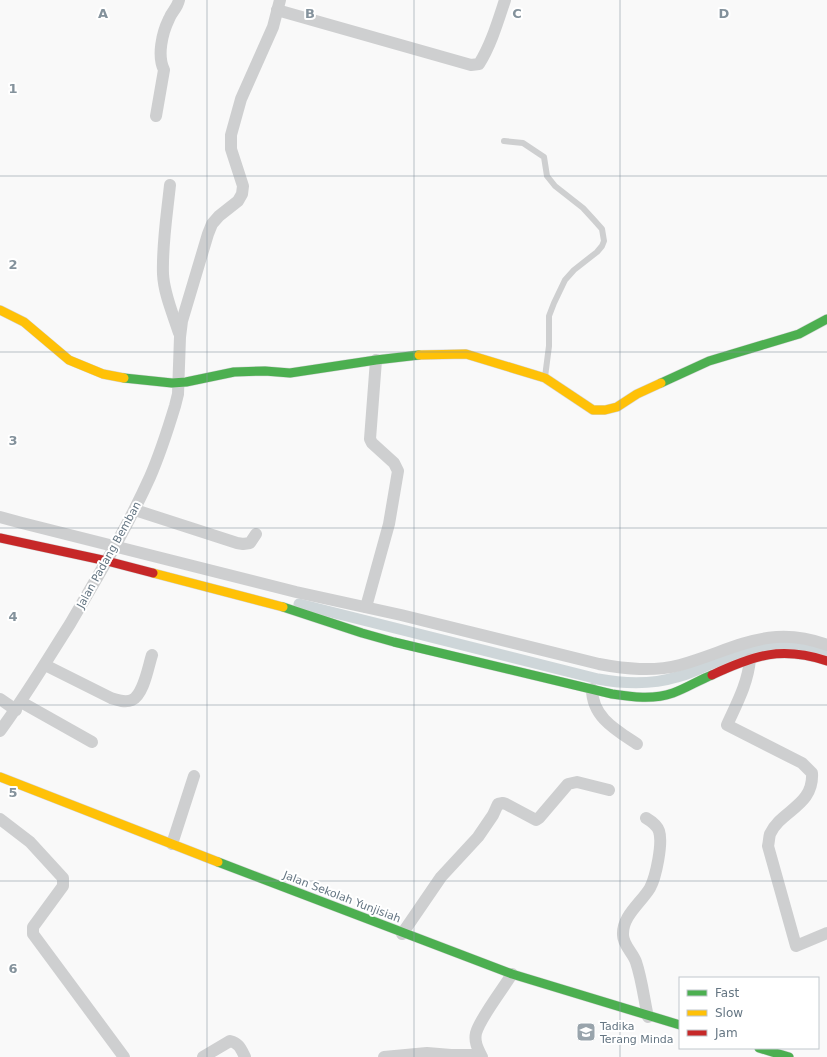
<svg xmlns="http://www.w3.org/2000/svg" width="827" height="1057" viewBox="0 0 827 1057" font-family="'DejaVu Sans',sans-serif">
<style>
.lines{fill:none;stroke-linecap:round;stroke-linejoin:round}
.canal{stroke:#ced6d9;stroke-width:11}
.fast-casing{stroke:#d5d6d7;stroke-width:10}
.slow-casing{stroke:#d5d6d7;stroke-width:10}
.jam-casing{stroke:#d5d6d7;stroke-width:10}
.lane{stroke:#cecfd0;stroke-width:6}
.street{stroke:#cecfd0;stroke-width:12}
.fast{stroke:#4caf50;stroke-width:9}
.slow{stroke:#ffc107;stroke-width:9}
.jam{stroke:#c62828;stroke-width:9}
.grid{fill:none;stroke:#84929c;stroke-width:1;stroke-opacity:0.55}
.labels{text-anchor:middle;dominant-baseline:central;stroke-width:4;stroke-linejoin:round;paint-order:stroke}
.street-label{font-size:11px;fill:#657683;stroke:#fff}
.poi-label{font-size:11px;fill:#657683;stroke:#fff;text-anchor:start}
.grid-label{font-size:13px;text-anchor:middle;font-weight:bold;fill:#84929c;stroke:#fff;stroke-width:4;stroke-linejoin:round;paint-order:stroke}
</style>
<rect width="100%" height="100%" fill="#f9f9f9"/>
<g class="lines">
<path class="canal" d="M 299,604 L 598,679 C 625,684 651,685 677,677 C 687,675 696,670 706,666 C 746,650 784,634 827,654"/>
<defs>
<g id="fast">
<path d="M 124,378 L 172,383 L 186,382 L 234,372 L 265,371 L 290,373 L 376,360 L 419,355"/>
<path d="M 661,383 L 709,361 L 799,334 L 827,319"/>
<path d="M 283,607 L 362,633 L 394,642 L 612,694 C 632,697 653,700 673,693 C 687,688 699,680 712,675"/>
<path d="M 218,862 L 512,974 L 680,1025"/>
<path d="M 759,1048 L 789,1057"/>
</g>
<g id="slow">
<path d="M 0,310 L 24,322 L 69,360 L 103,374 L 124,378"/>
<path d="M 419,355 L 466,354 L 545,378 L 593,410 L 605,410 L 617,407 L 637,394 L 661,383"/>
<path d="M 153,573 L 283,607"/>
<path d="M 0,777 L 218,862"/>
</g>
<g id="jam">
<path d="M 0,538 L 107,561 L 153,573"/>
<path d="M 712,675 C 755,655 781,646 827,661"/>
</g>
</defs>
<use href="#fast" class="fast-casing"/>
<use href="#slow" class="slow-casing"/>
<use href="#jam" class="jam-casing"/>
<path class="lane" d="M 504,141 L 523,143 L 544,157 L 547,176 L 555,186 L 583,208 L 594,220 L 602,229 L 604,241 L 602,246 L 597,252 L 574,270 L 565,280 L 554,303 L 549,316 L 549,346 L 545,377"/>
<g class="street">
<path d="M 277,10 L 471,65 L 479,64 C 491,45 498,21 505,0"/>
<path d="M 156,116 L 164,70 C 157,56 162,33 169,19 C 172,11 177,9 179,0"/>
<path d="M 170,185 C 167,214 162,244 163,274 C 164,294 173,314 179,333"/>
<path d="M 135,510 L 237,543 L 243,544 L 250,543 L 256,534"/>
<path d="M 0,517 L 22,523 L 296,592 L 401,615 L 599,664 C 626,669 653,672 680,665 C 734,650 769,623 827,645"/>
<path d="M 366,607 L 389,524 L 398,471 L 394,463 L 372,443 L 370,439 L 376,360"/>
<path d="M 750,659 C 748,683 737,703 727,725 L 802,763 L 812,773 C 814,806 781,810 770,834 C 769,837 769,842 768,846 L 796,946 L 827,933"/>
<path d="M 45,665 L 111,698 C 117,700 125,703 132,700 C 144,694 148,667 152,655"/>
<path d="M 592,689 C 592,717 616,730 637,744"/>
<path d="M 0,699 L 16,710"/>
<path d="M 21,702 L 92,742"/>
<path d="M 0,731 C 25,697 47,660 70,624 C 98,576 127,528 150,477 C 160,454 168,429 175,406 L 178,394 L 180,337 L 182,321 L 208,234 L 212,224 L 219,216 L 238,201 L 242,194 L 243,186 L 231,149 L 231,135 L 241,99 L 273,27 L 280,0"/>
<path d="M 646,818 C 651,821 657,825 659,831 C 663,843 656,877 650,888 C 641,903 622,916 623,935 C 623,945 633,953 636,962 C 642,980 644,999 648,1017"/>
<path d="M 0,819 L 30,842 L 63,878 L 63,886 L 33,927 L 33,934 L 124,1057"/>
<path d="M 172,844 L 194,776"/>
<path d="M 402,934 L 441,877 L 478,837 L 493,815 L 498,804 L 503,803 L 506,804 L 536,820 L 539,818 L 568,784 L 577,782 L 609,790"/>
<path d="M 203,1057 L 230,1041 C 239,1043 241,1049 245,1057"/>
<path d="M 384,1057 L 427,1053 L 451,1055 L 480,1055"/>
<path d="M 482,1057 C 478,1049 474,1042 476,1033 C 480,1018 503,989 512,974"/>
</g>
<use href="#fast" class="fast"/>
<use href="#slow" class="slow"/>
<use href="#jam" class="jam"/>
</g>
<path class="grid" d="M 207,0 L 207,1057M 414,0 L 414,1057M 620,0 L 620,1057M 0,176 L 827,176M 0,352 L 827,352M 0,528 L 827,528M 0,705 L 827,705M 0,881 L 827,881"/>
<defs>
<symbol id="school-square" viewBox="-11 -11 22 22"><rect x="-9" y="-9" width="18" height="18" rx="4" fill="#99a4ac" stroke="#fff"/><path d="M0-5L7-2L0 1L-7-2ZM-4 1L0 2.5L4 1V4Q0 6-4 4Z" fill="#fff"/></symbol>
</defs>
<g fill-rule="evenodd">
<use href="#school-square" x="575" y="1021" width="22" height="22"/>
</g>
<g class="labels">
<g class="street-label">
<text transform="translate(109 555) rotate(-61)">Jalan Padang Bemban</text>
<text transform="translate(342 897) rotate(21)">Jalan Sekolah Yunjisiah</text>
</g>
<g class="poi-label">
<text x="600" y="1026">Tadika<tspan x="600" dy="13">Terang Minda</tspan></text>
</g>
</g>
<g class="grid-label">
<text x="103" y="18">A</text>
<text x="310" y="18">B</text>
<text x="517" y="18">C</text>
<text x="724" y="18">D</text>
<text x="13" y="93">1</text>
<text x="13" y="269">2</text>
<text x="13" y="445">3</text>
<text x="13" y="621">4</text>
<text x="13" y="797">5</text>
<text x="13" y="973">6</text>
</g>
<rect x="679" y="977" width="140" height="72" fill="#ffffff" stroke="#c1c8cd"/>
<rect x="687" y="990" width="20" height="6" fill="#4caf50" stroke="#c1c8cd"/>
<text x="715" y="997" font-size="12" fill="#657683">Fast</text>
<rect x="687" y="1010" width="20" height="6" fill="#ffc107" stroke="#c1c8cd"/>
<text x="715" y="1017" font-size="12" fill="#657683">Slow</text>
<rect x="687" y="1030" width="20" height="6" fill="#c62828" stroke="#c1c8cd"/>
<text x="715" y="1037" font-size="12" fill="#657683">Jam</text>
</svg>
